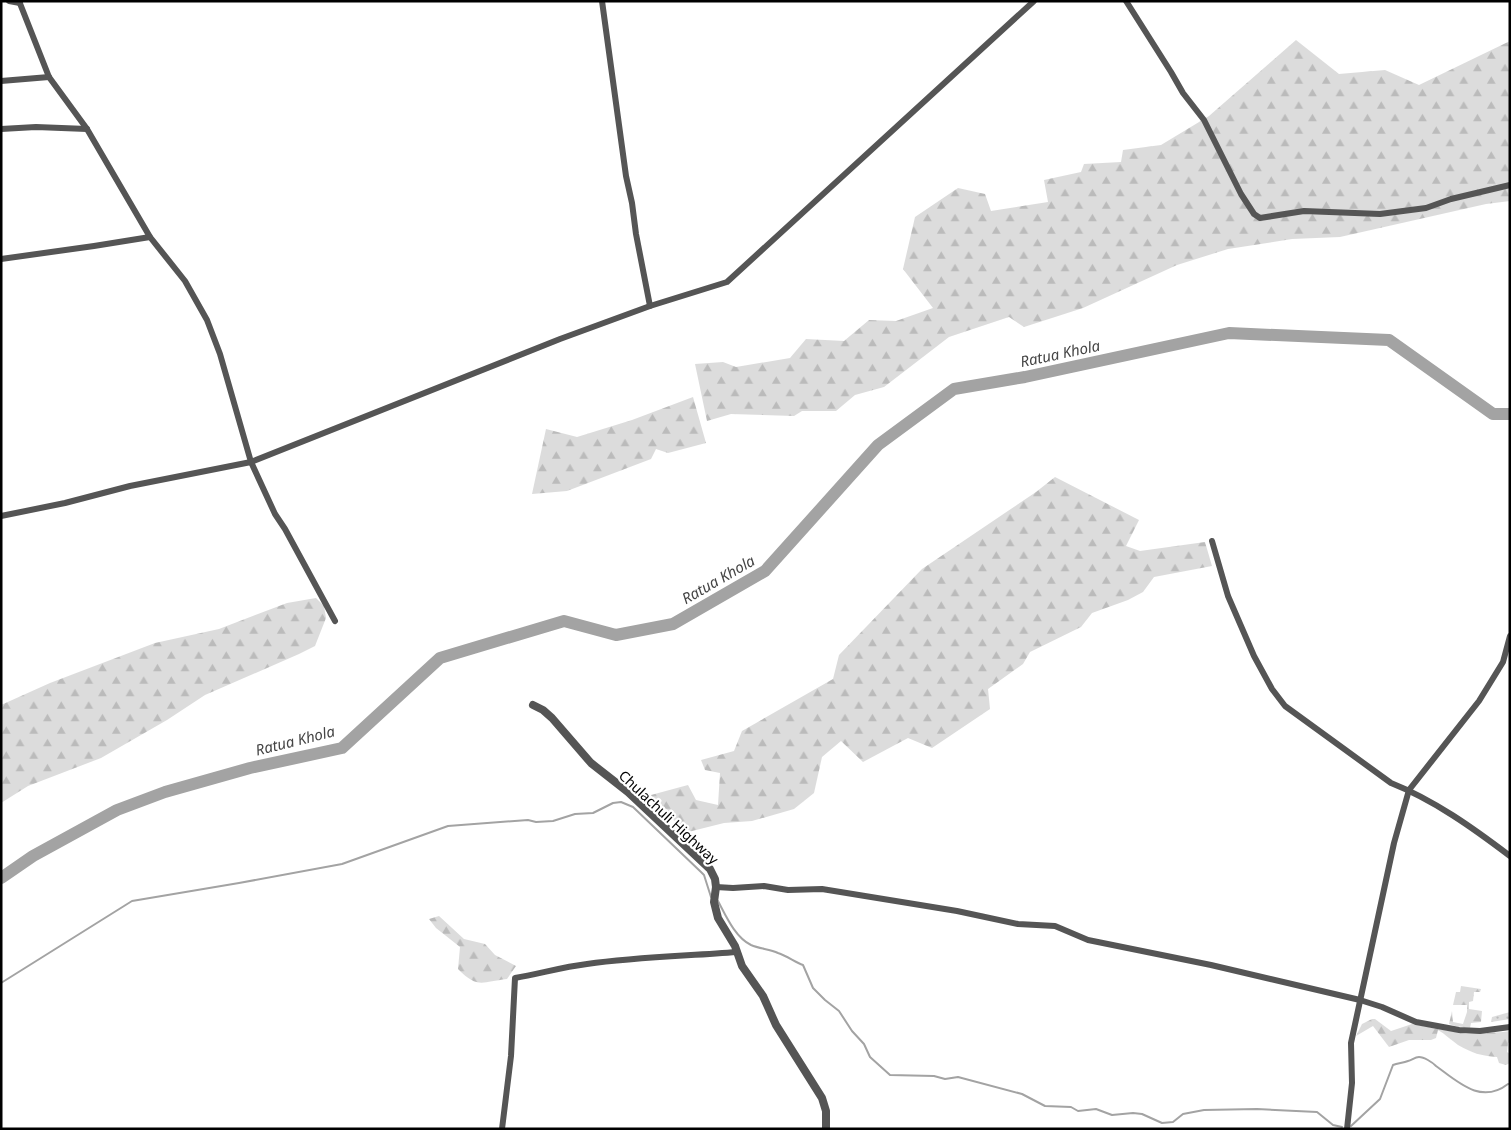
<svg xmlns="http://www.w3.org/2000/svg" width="1511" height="1130" viewBox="0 0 1511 1130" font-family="'Noto Sans',sans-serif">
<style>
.grass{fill:url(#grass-dots)}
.forest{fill:url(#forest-firs)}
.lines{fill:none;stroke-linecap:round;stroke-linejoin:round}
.stream{stroke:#a3a3a3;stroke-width:2}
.river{stroke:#a3a3a3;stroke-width:12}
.minor{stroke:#555;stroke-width:6}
.tertiary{stroke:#555;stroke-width:8}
.labels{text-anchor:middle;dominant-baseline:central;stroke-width:4.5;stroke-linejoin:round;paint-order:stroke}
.street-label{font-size:14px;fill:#000;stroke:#fff}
.water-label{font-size:15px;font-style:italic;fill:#444;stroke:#fff}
</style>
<defs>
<pattern id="grass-dots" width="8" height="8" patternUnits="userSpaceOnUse" patternTransform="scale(1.25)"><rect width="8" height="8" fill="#dcdcdc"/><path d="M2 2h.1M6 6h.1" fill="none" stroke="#bbb" stroke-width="1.8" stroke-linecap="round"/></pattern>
<pattern id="forest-firs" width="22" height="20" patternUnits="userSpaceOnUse" patternTransform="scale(1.25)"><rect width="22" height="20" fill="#dcdcdc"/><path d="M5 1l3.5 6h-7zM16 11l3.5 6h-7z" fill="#bbb"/></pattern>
</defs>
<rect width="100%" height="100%" fill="#fff"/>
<path class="grass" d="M 1510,1012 L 1510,1019 L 1491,1022 L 1492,1017 Z"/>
<g class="forest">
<path d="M 1296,40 L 1339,74 L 1385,70 L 1419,85 L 1510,41 L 1510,201 L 1486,204 L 1340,237 L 1292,239 L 1228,249 L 1177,265 L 1083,308 L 1024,327 L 1009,317 L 949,337 L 884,387 L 855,395 L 836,411 L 802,411 L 794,416 L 731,414 L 707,421 L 695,364 L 723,362 L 736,367 L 790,358 L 806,339 L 844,341 L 869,320 L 896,321 L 933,308 L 903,269 L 915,217 L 958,188 L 985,194 L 991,211 L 1048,202 L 1044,180 L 1081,172 L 1084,164 L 1121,162 L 1123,150 L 1161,145 L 1209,116 Z"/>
<path d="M 693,397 L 706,443 L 668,453 L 656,449 L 651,459 L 567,491 L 532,494 L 546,429 L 577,437 L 632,420 Z"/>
<path d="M 1055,477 L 1139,520 L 1126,546 L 1140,551 L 1205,542 L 1212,566 L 1154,577 L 1143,592 L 1128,600 L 1092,613 L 1081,627 L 1030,652 L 1023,664 L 988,689 L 990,709 L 932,748 L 908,738 L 863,762 L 841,741 L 822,757 L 814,793 L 794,809 L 752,821 L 724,823 L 688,832 L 659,808 L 651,795 L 688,785 L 696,800 L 718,805 L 720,773 L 705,770 L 701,760 L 734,751 L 742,731 L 833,679 L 839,655 L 922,569 L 1036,492 Z"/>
<path d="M 316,598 L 324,606 L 326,618 L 315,646 L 299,654 L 205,695 L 167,720 L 101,758 L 28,786 L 1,803 L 1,705 L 50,683 L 155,643 L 219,629 L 287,603 Z"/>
<path d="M 439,916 L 464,939 L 485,944 L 495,955 L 516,966 L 507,979 C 481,982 478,989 458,969 L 460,947 L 436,928 L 429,919 Z"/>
<path d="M 1461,986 L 1481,989 L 1480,992 L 1474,992 L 1473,1001 L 1469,1002 L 1469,1009 L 1482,1011 L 1481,1022 L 1471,1023 L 1470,1028 L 1455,1026 L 1449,1024 L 1452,1011 L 1453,1022 L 1463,1024 L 1467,1012 L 1467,1005 L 1453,1005 L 1456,992 L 1460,992 Z"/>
<path d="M 1372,1019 L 1375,1019 L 1391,1031 L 1412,1024 L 1466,1034 L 1503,1032 L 1510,1031 L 1510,1042 L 1508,1043 L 1507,1052 L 1510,1054 L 1510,1063 L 1506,1065 L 1499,1063 L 1497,1057 C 1481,1056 1472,1053 1458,1045 C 1451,1040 1445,1034 1438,1030 L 1436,1038 L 1431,1040 L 1409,1040 L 1389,1047 L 1373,1026 L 1356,1036 L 1362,1024 Z"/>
</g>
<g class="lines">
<g class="stream">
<path d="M 718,901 C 726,916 735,937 751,945 C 760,949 770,949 778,953 C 787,956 795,962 803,965 L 813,988 L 825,1000 L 839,1011 L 852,1031 L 864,1044 L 870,1057 L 890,1075 L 934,1076 L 945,1079 L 958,1077 L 1022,1094 L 1045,1106 L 1071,1107 L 1078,1111 L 1096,1109 L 1112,1115 L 1133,1113 L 1142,1114 L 1162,1123 L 1173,1122 L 1183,1114 L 1204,1110 L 1257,1109 L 1317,1112 L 1333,1125 L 1342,1127"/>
<path d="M 1,983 L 132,901 L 239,883 L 342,864 L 448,826 L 528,820 L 536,822 L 553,821 L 575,814 L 593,813 L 613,803 L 621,802 L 633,807 L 701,872 L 704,875 L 711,897"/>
<path d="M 1351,1126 L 1380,1099 L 1393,1065 C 1398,1063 1403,1063 1408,1061 C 1412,1060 1415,1057 1419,1057 C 1424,1057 1432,1062 1436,1066 C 1458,1082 1481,1105 1508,1084 L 1510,1084"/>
</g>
<path class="river" d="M 1,878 L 33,856 L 117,810 L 165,792 L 250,768 L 342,748 L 440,658 L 564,621 L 616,635 L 673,624 L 765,571 L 878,445 L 954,389 L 1025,377 L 1229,333 L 1389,340 L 1493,414 L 1510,414"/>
<g class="minor">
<path d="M 9,1 L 20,3"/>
<path d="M 19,1 L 49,77 L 87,129 L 150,237 L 185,281 L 207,320 L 220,354 L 251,462 L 275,514 L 285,529 L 335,621"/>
<path d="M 602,1 L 626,176 L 632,203 L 636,234 L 650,306"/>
<path d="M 1126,1 L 1171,72 L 1183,93 L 1204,120 L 1241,194 L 1254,214 L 1260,218 L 1304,211 L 1380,214 L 1426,208 L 1451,199 L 1510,185"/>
<path d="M 1,81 L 49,77"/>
<path d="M 1,129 L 36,127 L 87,129"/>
<path d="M 1,259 L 94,246 L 150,237"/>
<path d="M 1,516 L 65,503 L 130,486 L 251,462 L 560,339 L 650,306 L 727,282 L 1034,1"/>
<path d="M 1212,541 L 1228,596 L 1254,656 L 1272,689 L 1285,706 L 1391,783 C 1434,800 1473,828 1510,856"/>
<path d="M 716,887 L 733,888 L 764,886 L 788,890 L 822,889 L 957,911 L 1018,924 L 1055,926 L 1088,940 L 1211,965 L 1360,1000 L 1382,1007 L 1416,1022 L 1459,1030 L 1480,1031 L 1510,1027"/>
<path d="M 502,1129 L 511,1056 L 515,978 C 539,974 562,967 587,964 C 637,957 687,956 737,952"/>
<path d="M 1347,1129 L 1352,1083 L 1351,1043 L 1394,843 L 1409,790 L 1479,701 L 1503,662 L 1510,636"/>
</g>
<path class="tertiary" d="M 533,705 L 543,710 L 552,718 L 591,763 L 628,792 L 710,869 L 715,879 L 716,887 L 714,902 L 718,918 L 735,946 L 742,966 L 763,996 L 776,1025 L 822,1098 L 826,1111 L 826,1129"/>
</g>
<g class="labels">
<g class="street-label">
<text transform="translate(669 817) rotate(43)">Chulachuli Highway</text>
</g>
<g class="water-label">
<text transform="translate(1060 353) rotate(-12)">Ratua Khola</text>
<text transform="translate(718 579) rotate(-30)">Ratua Khola</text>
<text transform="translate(295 740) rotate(-14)">Ratua Khola</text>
</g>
</g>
<rect width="1511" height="1130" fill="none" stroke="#000000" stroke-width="5"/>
</svg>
